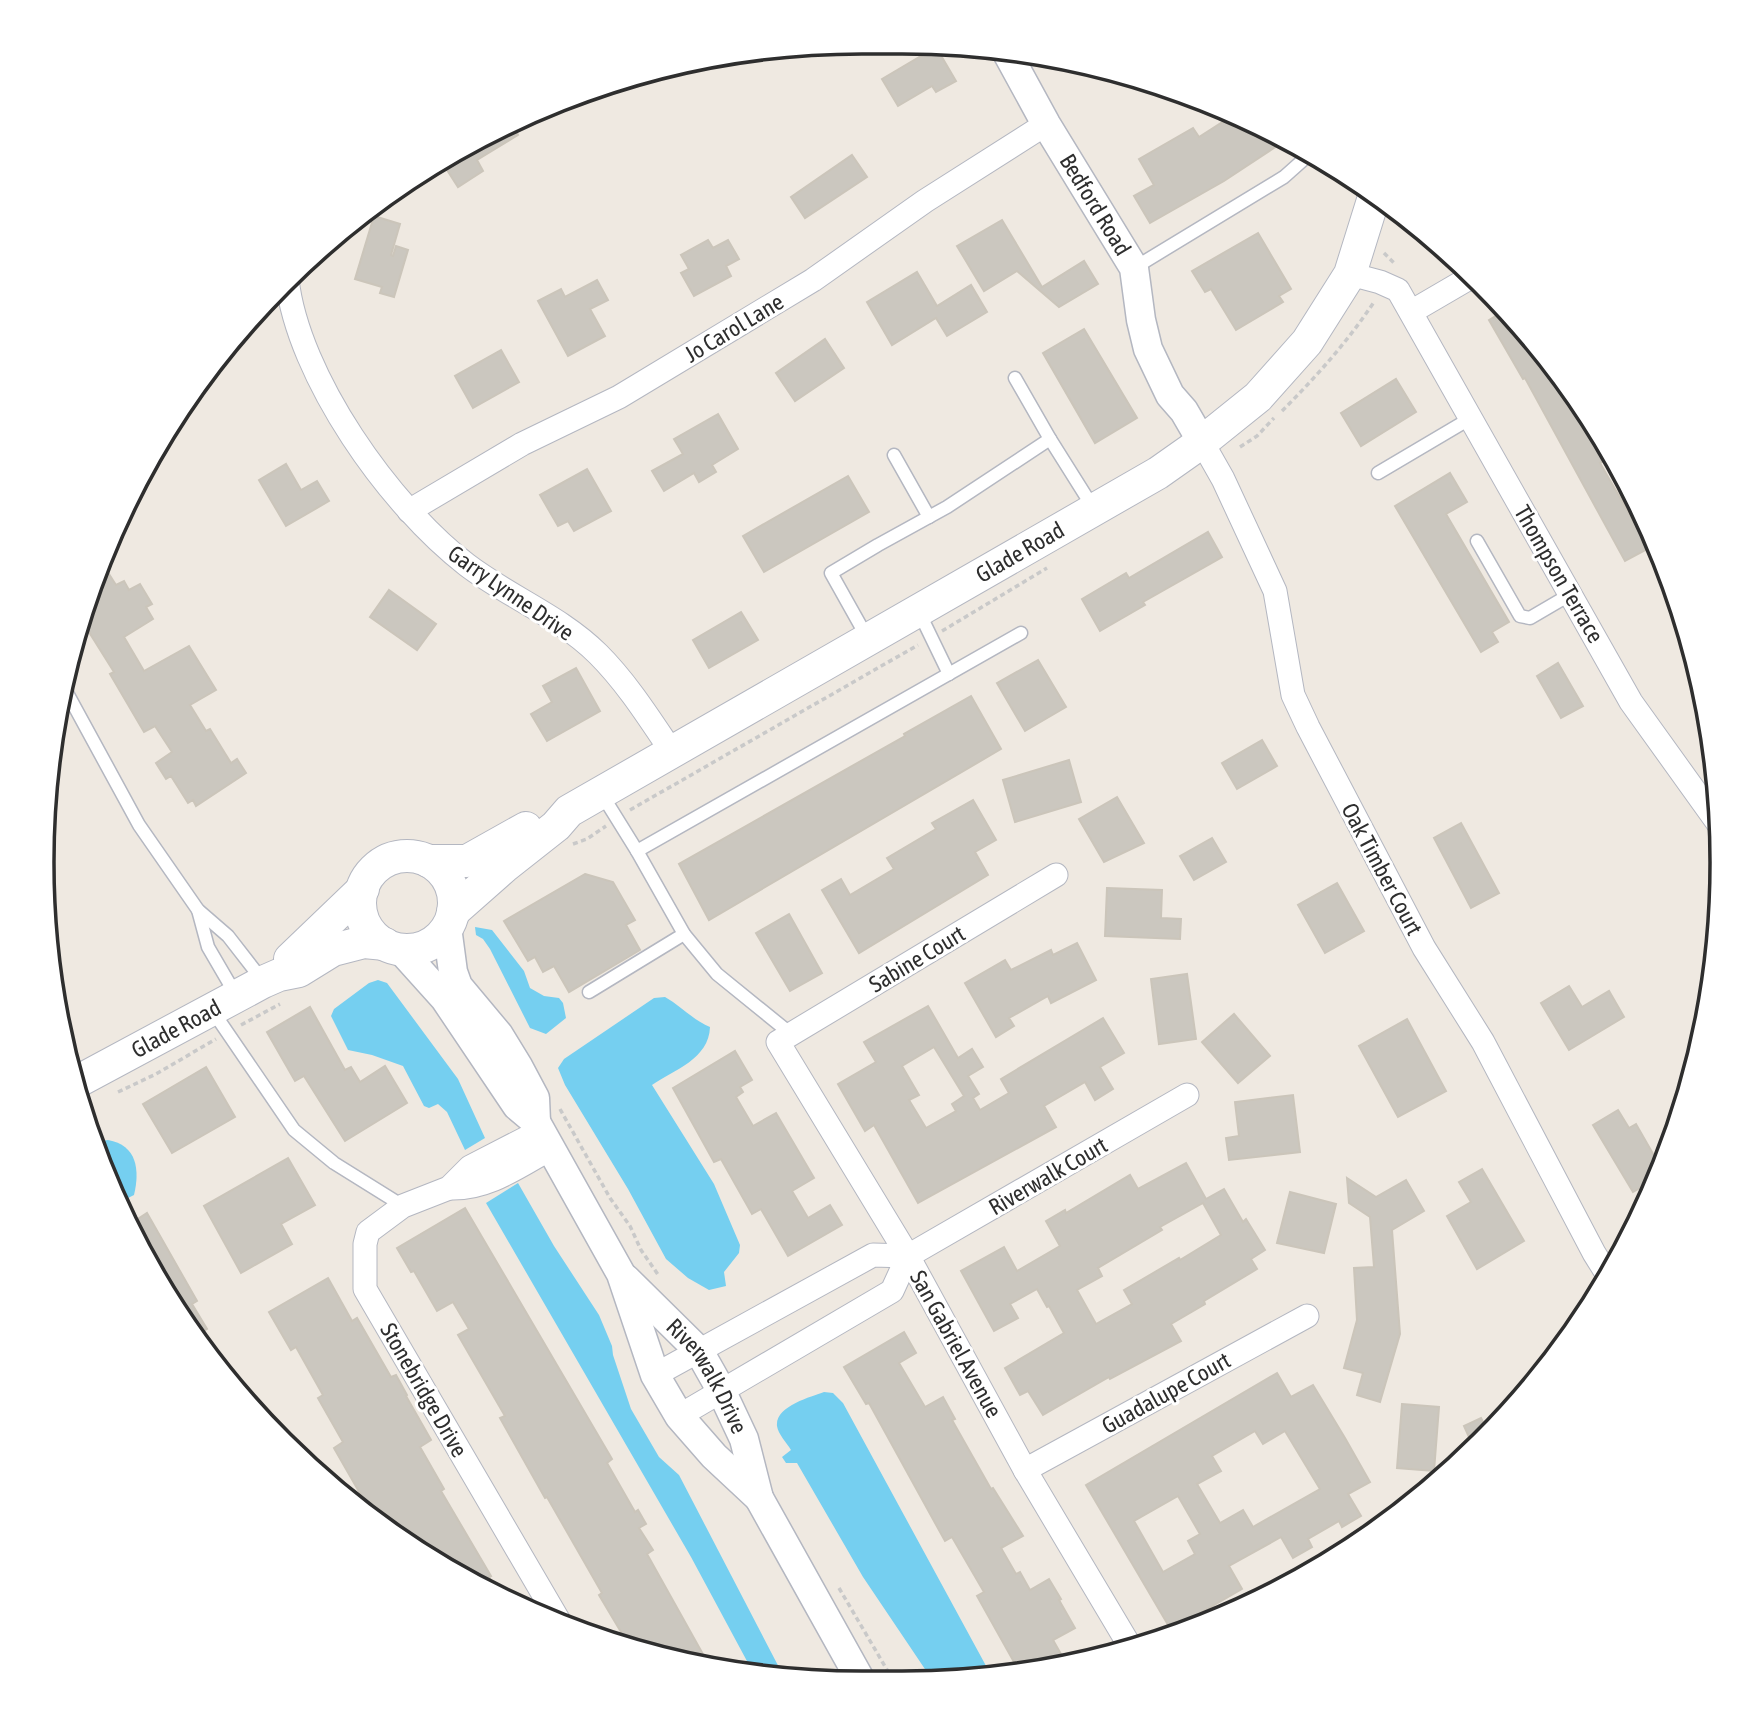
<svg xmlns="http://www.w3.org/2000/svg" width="1764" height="1725" viewBox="0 0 1764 1725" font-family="'Asap Condensed',sans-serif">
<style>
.water{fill:#75cff0}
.building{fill:#cbc7bf;stroke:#cbc5ba;stroke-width:2;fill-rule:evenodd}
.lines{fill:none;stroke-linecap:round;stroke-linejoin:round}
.service-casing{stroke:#b4b7c1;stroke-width:15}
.minor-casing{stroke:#b4b7c1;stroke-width:25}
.tertiary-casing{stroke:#b4b7c1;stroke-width:31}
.secondary-casing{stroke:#b4b7c1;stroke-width:34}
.path{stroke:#c9c9c9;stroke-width:3.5;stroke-dasharray:5 3.5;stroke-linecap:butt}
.service{stroke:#fff;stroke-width:12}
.minor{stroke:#fff;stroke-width:23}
.tertiary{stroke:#fff;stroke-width:28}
.secondary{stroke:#fff;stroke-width:32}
.labels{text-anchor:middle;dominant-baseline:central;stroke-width:6;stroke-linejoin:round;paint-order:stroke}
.street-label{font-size:23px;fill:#2e2e2e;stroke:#fff}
.rim{fill:none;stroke:#2e2e2e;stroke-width:3.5}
</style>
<rect width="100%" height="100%" fill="#efe9e1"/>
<g class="water">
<path d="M 475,927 L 492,930 L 524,971 L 530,988 L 544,996 L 559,998 L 563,1003 L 566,1018 L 546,1034 L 530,1028 L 490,949 L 483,939 L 476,935 Z"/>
<path d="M 378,980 L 387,983 L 458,1079 L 485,1138 L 465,1150 L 447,1112 L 438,1104 L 429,1108 L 424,1106 L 403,1066 L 372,1055 L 348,1050 L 331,1016 L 334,1009 L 369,983 Z"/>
<path d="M 665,997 C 681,1006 693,1020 710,1027 C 709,1059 674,1070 652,1085 L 714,1184 L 740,1245 L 739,1253 L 724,1272 L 726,1286 L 709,1290 L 688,1278 L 666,1259 L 628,1189 L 565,1085 L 558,1068 L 564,1059 L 654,998 Z"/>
<path d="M 108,1140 C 137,1145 140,1170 134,1195 L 118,1203 L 95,1142 Z"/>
<path d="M 518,1183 L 554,1246 L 599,1315 L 612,1346 L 613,1355 L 631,1409 L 659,1457 L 679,1475 L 784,1677 L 755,1676 L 691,1557 L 486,1203 Z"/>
<path d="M 824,1392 L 833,1393 L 843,1403 L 991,1675 L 955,1681 L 933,1681 L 863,1577 L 797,1463 L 786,1463 L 782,1457 L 791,1450 C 787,1443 778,1434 777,1426 C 775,1406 811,1397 824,1392 Z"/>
</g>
<g class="building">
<path d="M 936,47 L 956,81 L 936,92 L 932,86 L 898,106 L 882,79 Z"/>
<path d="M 1232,116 L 1286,140 L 1224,181 L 1150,223 L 1134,196 L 1154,185 L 1139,159 L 1193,128 L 1199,137 Z"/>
<path d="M 512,124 L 518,135 L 477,160 L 483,171 L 458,187 L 442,162 Z"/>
<path d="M 852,155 L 867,177 L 805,218 L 791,197 Z"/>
<path d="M 374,216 L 400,224 L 391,255 L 393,256 L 396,246 L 408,250 L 394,297 L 380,293 L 382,287 L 355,279 Z"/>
<path d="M 1002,220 L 1042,287 L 1084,261 L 1098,284 L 1059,307 L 1017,271 L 984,291 L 957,246 Z"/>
<path d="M 1258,233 L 1291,289 L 1279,296 L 1283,302 L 1236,330 L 1211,289 L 1205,292 L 1192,271 Z"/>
<path d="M 708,240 L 713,248 L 728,240 L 739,259 L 726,266 L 731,276 L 694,296 L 681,273 L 689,269 L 681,255 Z"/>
<path d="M 917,272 L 937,306 L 971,285 L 987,312 L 947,336 L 936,318 L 892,345 L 867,302 Z"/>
<path d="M 597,280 L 608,300 L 590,309 L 605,336 L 568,356 L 538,301 L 561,289 L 565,297 Z"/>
<path d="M 1504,311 L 1553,363 L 1576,401 L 1572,404 L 1589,434 L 1595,431 L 1611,457 L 1600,463 L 1649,548 L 1625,561 L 1525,378 L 1523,379 L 1489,320 Z"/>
<path d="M 1084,329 L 1137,418 L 1095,443 L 1043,353 Z"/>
<path d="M 825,339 L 844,368 L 795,401 L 776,373 Z"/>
<path d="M 501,350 L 519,382 L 473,408 L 455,376 Z"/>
<path d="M 1396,379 L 1416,412 L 1361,446 L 1341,413 Z"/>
<path d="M 718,414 L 738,449 L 712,465 L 716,472 L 699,482 L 694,473 L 664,491 L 652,471 L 683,454 L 674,439 Z"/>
<path d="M 286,464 L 301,490 L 317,481 L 329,501 L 286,526 L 259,480 Z"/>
<path d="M 587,469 L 611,511 L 574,531 L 568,521 L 558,526 L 540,495 Z"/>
<path d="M 1450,473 L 1467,502 L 1446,514 L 1509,622 L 1492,632 L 1498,642 L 1481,652 L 1395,506 Z"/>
<path d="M 848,476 L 869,512 L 764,572 L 743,536 Z"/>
<path d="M 1208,532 L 1222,557 L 1143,602 L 1145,605 L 1100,631 L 1082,599 L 1126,573 L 1129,578 Z"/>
<path d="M 109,574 L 116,585 L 124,581 L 129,590 L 140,584 L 152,604 L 146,607 L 153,619 L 124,637 L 144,671 L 189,646 L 216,690 L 190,705 L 206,731 L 210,729 L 231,763 L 237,759 L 246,773 L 196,806 L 193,800 L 188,803 L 171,776 L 166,779 L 156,763 L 172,752 L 155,726 L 144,732 L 110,674 L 114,672 L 84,624 L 96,582 Z"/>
<path d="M 389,590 L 436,624 L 417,650 L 370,617 Z"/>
<path d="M 741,612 L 758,640 L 709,668 L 693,640 Z"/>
<path d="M 1038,660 L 1066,707 L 1025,731 L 997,683 Z"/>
<path d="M 1558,663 L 1583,706 L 1561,718 L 1537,676 Z"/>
<path d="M 576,668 L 600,711 L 547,741 L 531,714 L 552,702 L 543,686 Z"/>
<path d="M 971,696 L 1001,749 L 709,920 L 679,864 L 905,736 L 904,734 Z"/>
<path d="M 1262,740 L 1277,766 L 1237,789 L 1222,763 Z"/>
<path d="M 1069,760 L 1081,802 L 1015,822 L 1003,780 Z"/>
<path d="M 1117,797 L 1144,843 L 1104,862 L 1079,819 Z"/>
<path d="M 973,800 L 996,840 L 975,852 L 988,875 L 859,953 L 822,890 L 841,879 L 850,895 L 894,869 L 887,858 L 936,829 L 932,823 Z"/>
<path d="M 1461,823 L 1499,893 L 1471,908 L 1434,838 Z"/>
<path d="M 1212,838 L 1226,862 L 1194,880 L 1180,856 Z"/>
<path d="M 585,874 L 613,882 L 635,920 L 626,925 L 640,950 L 569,992 L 554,966 L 543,972 L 535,957 L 528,961 L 504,921 Z"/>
<path d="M 1337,883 L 1364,931 L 1325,953 L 1298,905 Z"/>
<path d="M 1107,888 L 1162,890 L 1161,918 L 1181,919 L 1180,939 L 1105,936 Z"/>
<path d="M 789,914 L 822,973 L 790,991 L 756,933 Z"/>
<path d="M 1077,943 L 1096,980 L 1051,1003 L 1048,996 L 1009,1018 L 1014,1026 L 996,1037 L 965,983 L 1005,960 L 1011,970 L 1051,950 L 1053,955 Z"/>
<path d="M 1187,974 L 1196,1039 L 1159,1044 L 1151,979 Z"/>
<path d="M 1569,986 L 1582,1007 L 1609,991 L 1624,1017 L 1569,1050 L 1541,1003 Z"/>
<path d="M 928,1006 L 958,1058 L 972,1049 L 983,1067 L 968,1076 L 979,1094 L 973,1098 L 980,1110 L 1009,1093 L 1001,1079 L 1103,1018 L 1124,1053 L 1100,1067 L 1113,1089 L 1095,1100 L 1085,1082 L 1044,1106 L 1056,1127 L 918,1203 L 874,1125 L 865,1131 L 838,1084 L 876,1062 L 864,1042 ZM 934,1047 L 964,1096 L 952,1104 L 956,1111 L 926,1128 L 909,1100 L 919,1095 L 902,1066 Z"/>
<path d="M 310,1007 L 345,1070 L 351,1067 L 360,1082 L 385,1066 L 407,1103 L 345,1141 L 304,1076 L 295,1081 L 267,1032 Z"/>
<path d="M 1234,1014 L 1270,1056 L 1238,1083 L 1202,1042 Z"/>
<path d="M 1407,1019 L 1446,1091 L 1398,1117 L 1359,1046 Z"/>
<path d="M 735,1051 L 752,1080 L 740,1087 L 743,1092 L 736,1097 L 753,1126 L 776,1113 L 814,1178 L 792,1191 L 808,1218 L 830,1205 L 842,1225 L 788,1256 L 761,1209 L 752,1214 L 721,1159 L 714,1162 L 673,1088 Z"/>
<path d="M 206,1067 L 235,1117 L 172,1153 L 143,1104 Z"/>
<path d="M 1293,1095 L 1300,1152 L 1229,1160 L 1226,1138 L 1239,1136 L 1235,1102 Z"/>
<path d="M 1618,1110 L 1629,1128 L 1636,1124 L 1660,1166 L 1654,1180 L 1633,1192 L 1593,1125 Z"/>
<path d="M 288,1158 L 315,1205 L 281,1224 L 292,1244 L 241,1273 L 204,1206 Z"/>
<path d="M 1186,1163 L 1206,1199 L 1224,1189 L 1243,1222 L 1246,1219 L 1265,1250 L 1251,1259 L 1257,1269 L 1204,1301 L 1205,1304 L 1171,1324 L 1181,1341 L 1110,1379 L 1109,1377 L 1043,1415 L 1028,1391 L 1020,1395 L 1005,1368 L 1064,1333 L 1049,1306 L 1047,1307 L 1037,1289 L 1010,1304 L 1018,1318 L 994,1331 L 961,1271 L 1004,1247 L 1017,1271 L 1060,1246 L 1046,1221 L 1065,1210 L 1066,1213 L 1130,1175 L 1138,1189 ZM 1203,1203 L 1221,1235 L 1180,1260 L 1179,1258 L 1124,1290 L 1132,1304 L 1096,1324 L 1077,1290 L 1102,1276 L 1098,1268 L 1162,1230 L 1160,1227 Z"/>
<path d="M 1482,1169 L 1524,1241 L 1477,1269 L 1447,1216 L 1471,1202 L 1459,1182 Z"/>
<path d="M 1347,1178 L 1376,1197 L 1406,1180 L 1424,1211 L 1392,1230 L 1400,1334 L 1380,1402 L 1357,1395 L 1363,1373 L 1344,1368 L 1357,1320 L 1354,1268 L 1374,1267 L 1370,1217 L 1349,1203 Z"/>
<path d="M 1290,1192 L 1336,1204 L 1324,1253 L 1277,1243 Z"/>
<path d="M 465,1208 L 612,1459 L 607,1463 L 635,1512 L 638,1510 L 646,1524 L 639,1528 L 653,1550 L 647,1554 L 709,1665 L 630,1647 L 599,1595 L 602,1593 L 547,1497 L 545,1498 L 500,1418 L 505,1416 L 458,1335 L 469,1329 L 453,1302 L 437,1311 L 414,1271 L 411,1272 L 397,1248 Z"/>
<path d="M 147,1213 L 197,1301 L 192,1304 L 207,1329 L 195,1336 L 127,1226 Z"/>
<path d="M 328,1278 L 352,1321 L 357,1318 L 391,1377 L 396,1375 L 407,1395 L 406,1396 L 431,1440 L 420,1447 L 444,1489 L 441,1491 L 491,1576 L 489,1577 L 499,1594 L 453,1573 L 373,1516 L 334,1448 L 343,1442 L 318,1398 L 323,1395 L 296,1347 L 291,1350 L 269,1312 Z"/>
<path d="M 904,1332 L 916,1353 L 899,1363 L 925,1407 L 943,1397 L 955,1419 L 952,1420 L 991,1489 L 993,1488 L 1023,1536 L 1001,1548 L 1016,1574 L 1020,1572 L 1030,1590 L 1049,1579 L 1061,1599 L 1059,1600 L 1075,1628 L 1053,1640 L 1066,1663 L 1019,1671 L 977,1596 L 984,1592 L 952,1537 L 945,1541 L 869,1403 L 866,1404 L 844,1367 Z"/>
<path d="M 1277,1373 L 1291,1397 L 1313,1385 L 1345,1438 L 1370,1482 L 1348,1494 L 1361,1516 L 1342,1527 L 1339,1521 L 1308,1539 L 1312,1547 L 1293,1558 L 1281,1537 L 1229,1566 L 1242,1589 L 1171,1630 L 1086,1485 ZM 1255,1431 L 1263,1444 L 1285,1431 L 1320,1489 L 1253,1527 L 1243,1510 L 1220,1523 L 1197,1484 L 1221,1471 L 1212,1456 ZM 1178,1496 L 1200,1534 L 1188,1541 L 1195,1554 L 1163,1572 L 1134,1521 Z"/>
<path d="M 1402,1404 L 1439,1407 L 1434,1471 L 1397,1468 Z"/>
<path d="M 1481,1418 L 1488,1432 L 1473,1446 L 1464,1426 Z"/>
</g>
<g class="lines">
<defs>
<g id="service">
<path d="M 1134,268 L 1284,177 L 1312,152"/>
<path d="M 1015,378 L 1050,439"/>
<path d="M 894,455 L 929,517"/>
<path d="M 1378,473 L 1471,418"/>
<path d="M 1477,541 L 1520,616 L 1530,618 L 1571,594"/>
<path d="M 919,612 L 949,674"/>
<path d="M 868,639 L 831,573 L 878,545 L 947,507 L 1050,439 L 1094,509"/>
<path d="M 66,691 L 139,825 L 198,910 L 228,936 L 263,981"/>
<path d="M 601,793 L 637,851 L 1021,633"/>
<path d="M 198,910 L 208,947 L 236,995"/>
<path d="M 684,934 L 717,974 L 791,1034"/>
<path d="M 589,992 L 684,934 L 637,851"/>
<path d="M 212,1010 L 294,1130 L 334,1163 L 403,1206"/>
</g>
<g id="minor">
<path d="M 1350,274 L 1380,282 L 1398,290 L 1631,702 L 1720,826"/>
<path d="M 287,279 C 298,377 390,506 467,565 C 509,597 561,617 598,654 C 627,683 649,718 672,752"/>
<path d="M 1411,312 L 1471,277"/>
<path d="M 1202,442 L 1223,479 L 1275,591 L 1293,695 L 1308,727 L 1424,948 L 1483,1042 L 1594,1253 L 1609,1277"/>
<path d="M 409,511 L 522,444 L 619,397 L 813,280 L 925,201 L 1046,124"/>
<path d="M 1056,875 L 778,1042 L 908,1256 L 1025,1470 L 1131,1648"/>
<path d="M 540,1131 L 470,1167 L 449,1188 L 403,1206 L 368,1232 L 365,1244 L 365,1289 L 559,1621"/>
<path d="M 449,1188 C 486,1190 518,1167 550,1149"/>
<path d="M 655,1375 L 873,1255 L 908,1256 L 1187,1095"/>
<path d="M 679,1416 L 892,1291 L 908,1256"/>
<path d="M 1025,1470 L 1307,1316"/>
</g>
<g id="tertiary">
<path id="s1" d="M 1005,49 L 1046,124 L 1134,268 L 1141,320 L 1148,349 L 1170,395 L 1184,411 L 1202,442"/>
<path d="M 447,927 L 453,972 L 458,986 L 499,1035 L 518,1066 L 535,1098 L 536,1122"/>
<path d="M 400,949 L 445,999 L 517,1106 L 536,1122 L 621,1274 L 655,1375 L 679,1416 L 714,1456 L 759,1498"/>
<path id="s2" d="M 626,1279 L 699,1351 L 721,1390 L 744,1439 L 759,1498 L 860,1679"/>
</g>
<g id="secondary">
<circle cx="407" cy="903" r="47"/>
<path d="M 428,861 L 467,861 L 526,828"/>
<path id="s3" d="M 453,912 L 504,867 L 556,826 L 569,811 L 1158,473 L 1202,442 L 1258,397 L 1307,342 L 1350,274 L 1374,197"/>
<path d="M 290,959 L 363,889"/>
<path id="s4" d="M 73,1084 L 263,982 L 279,975 L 299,971 L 333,950 L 364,942 L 385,944"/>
</g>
</defs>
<use href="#service" class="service-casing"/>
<use href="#minor" class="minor-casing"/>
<use href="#tertiary" class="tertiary-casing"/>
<use href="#secondary" class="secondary-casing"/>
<g class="path">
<path d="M 1384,253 L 1395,264"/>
<path d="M 1282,411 C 1316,377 1348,341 1374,302"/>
<path d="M 1240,447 L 1257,436 L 1274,418"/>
<path d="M 942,631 L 1047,568"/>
<path d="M 630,810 L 918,645"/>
<path d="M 573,844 L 587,839 L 606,826"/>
<path d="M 364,865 C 377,850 391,844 411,842"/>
<path d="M 241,1025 L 280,1004"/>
<path d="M 118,1092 L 156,1074 L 216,1039"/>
<path d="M 560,1109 L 610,1198 L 630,1226 L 641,1250 L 659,1276"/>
<path d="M 839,1588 L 893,1680"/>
</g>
<use href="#service" class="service"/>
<use href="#minor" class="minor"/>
<use href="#tertiary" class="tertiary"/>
<use href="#secondary" class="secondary"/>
</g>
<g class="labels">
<g class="street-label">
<text stroke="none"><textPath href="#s1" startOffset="180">Bedford Road</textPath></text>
<text transform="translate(734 328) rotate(-31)">Jo Carol Lane</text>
<text stroke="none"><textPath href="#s3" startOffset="674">Glade Road</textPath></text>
<text transform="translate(1559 574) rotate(60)">Thompson Terrace</text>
<text transform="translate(511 593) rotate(35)">Garry Lynne Drive</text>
<text transform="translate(1382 869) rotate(62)">Oak Timber Court</text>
<text transform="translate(917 959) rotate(-31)">Sabine Court</text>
<text stroke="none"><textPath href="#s4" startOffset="117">Glade Road</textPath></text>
<text transform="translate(1048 1176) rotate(-30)">Riverwalk Court</text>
<text transform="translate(956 1344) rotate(61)">San Gabriel Avenue</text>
<text stroke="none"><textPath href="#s2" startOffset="128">Riverwalk Drive</textPath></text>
<text transform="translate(424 1390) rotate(60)">Stonebridge Drive</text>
<text transform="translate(1166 1393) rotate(-29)">Guadalupe Court</text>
</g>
</g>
<path d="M0 0H1764V1725H0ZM862 54H902A808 808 0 0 1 1710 862V863A808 808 0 0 1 902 1671H862A808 808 0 0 1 54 863V862A808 808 0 0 1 862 54Z" fill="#fff" fill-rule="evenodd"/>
<path class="rim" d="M862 54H902A808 808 0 0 1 1710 862V863A808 808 0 0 1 902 1671H862A808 808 0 0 1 54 863V862A808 808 0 0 1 862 54Z"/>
</svg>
